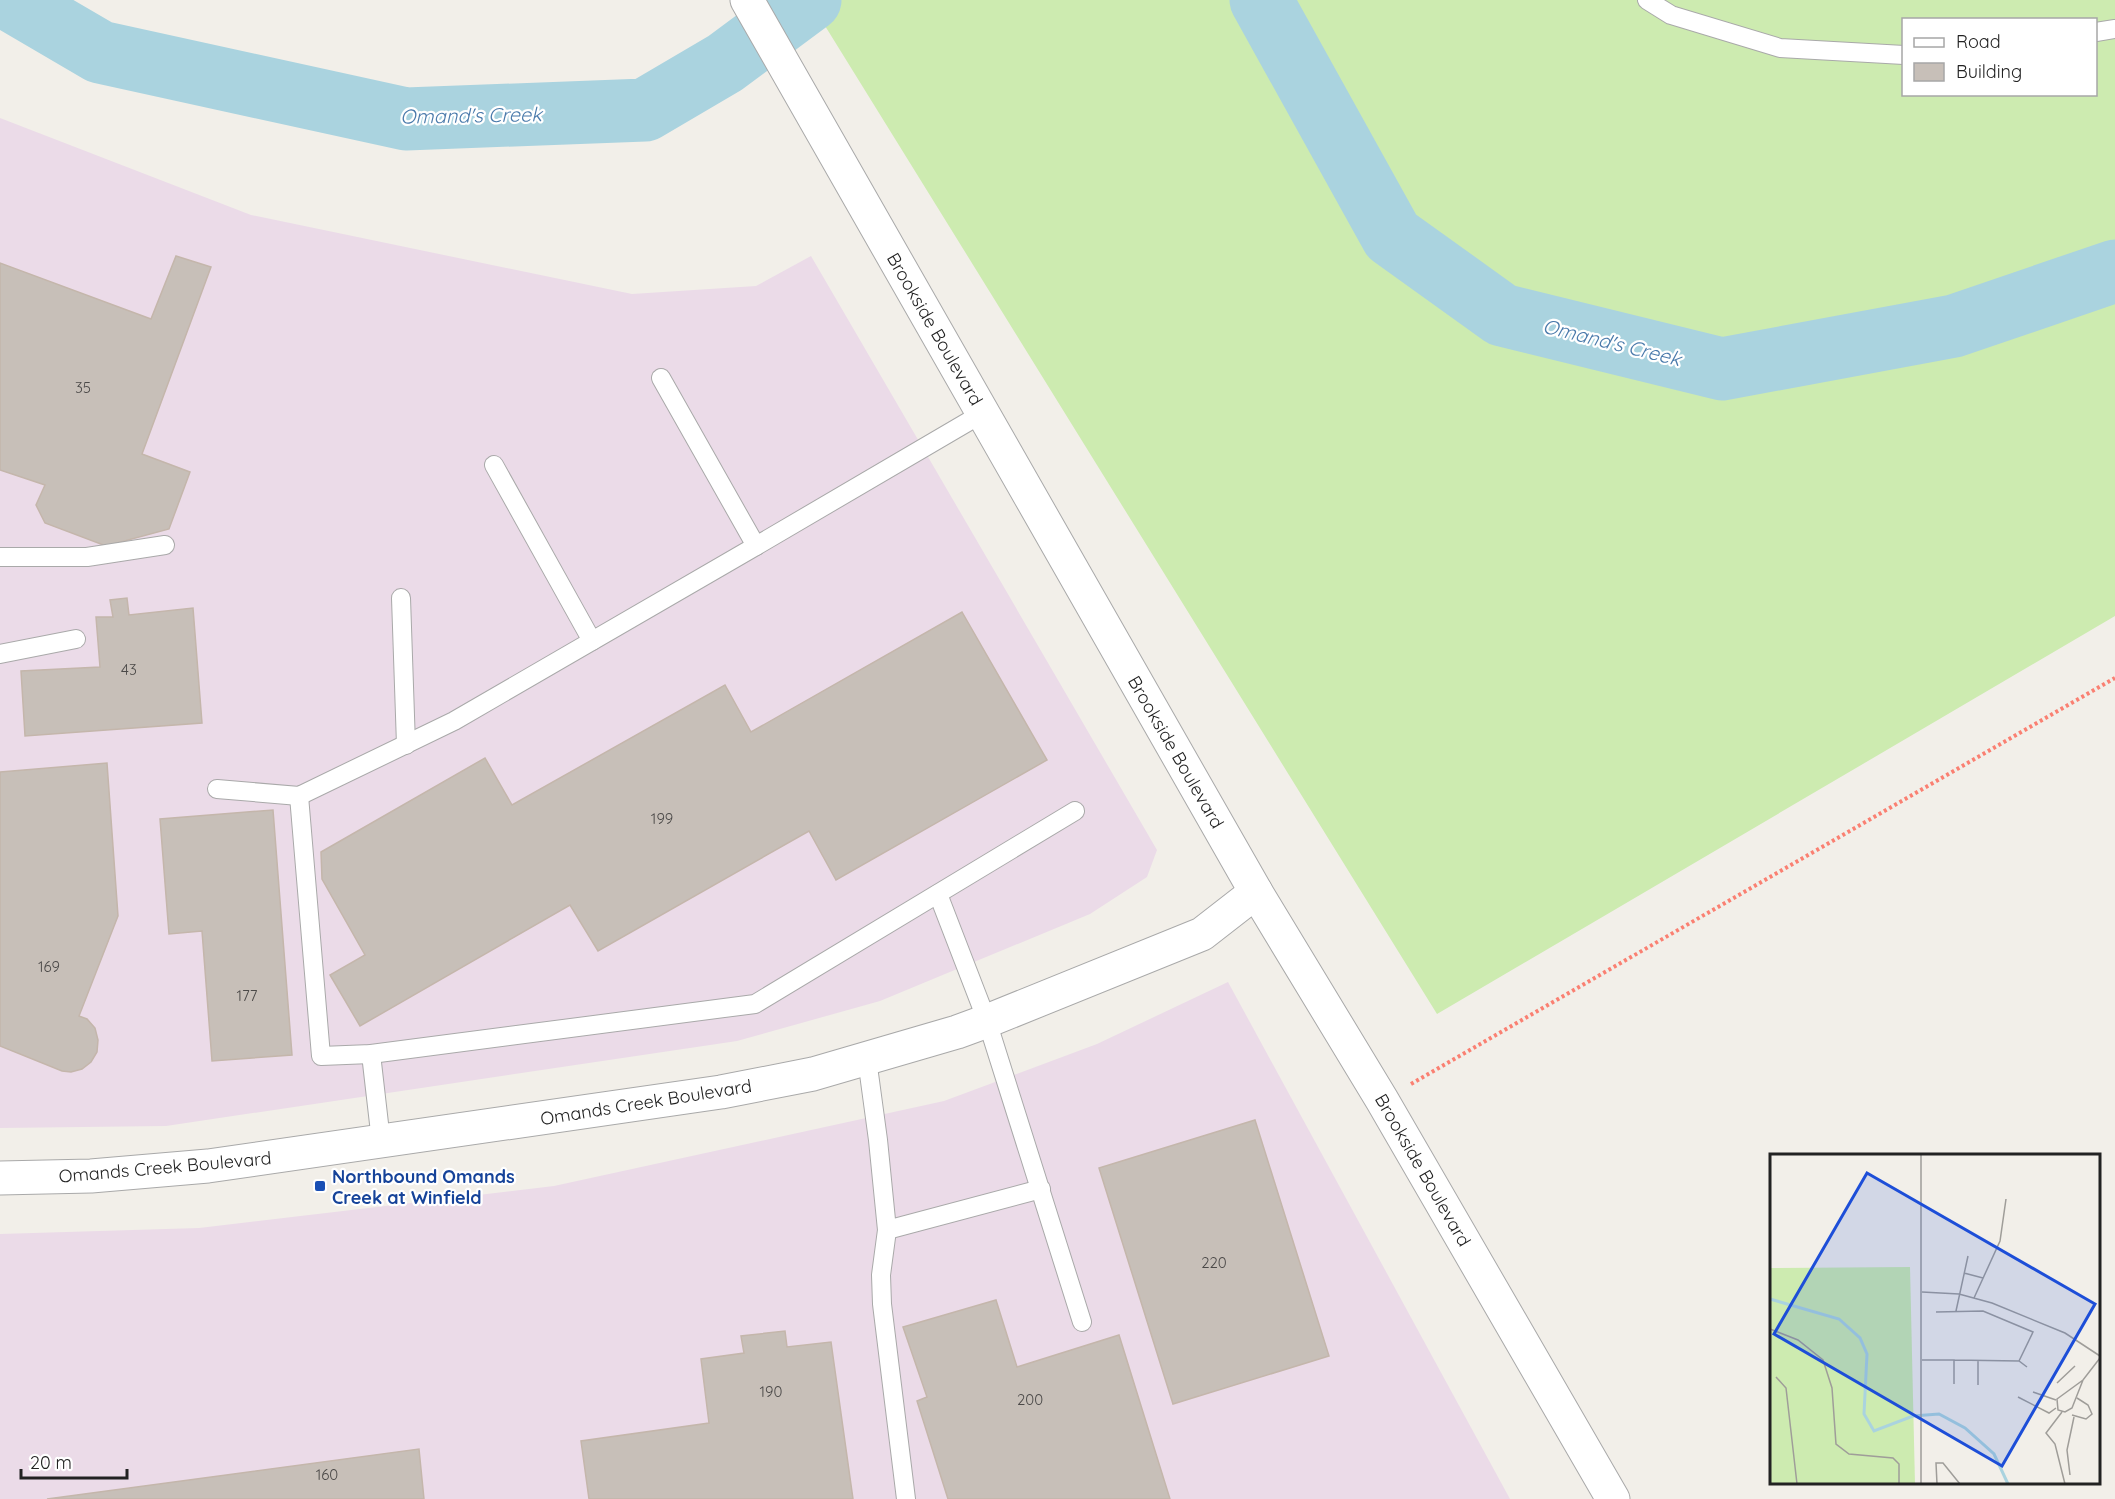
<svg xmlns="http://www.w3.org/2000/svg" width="2115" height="1499" viewBox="0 0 2115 1499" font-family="Quicksand,sans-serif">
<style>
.industrial{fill:#ebdbe8}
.grass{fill:#cdebb0;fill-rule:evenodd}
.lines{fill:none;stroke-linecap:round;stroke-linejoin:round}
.river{stroke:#aad3df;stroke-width:63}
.building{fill:#c7bfb8;stroke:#c4b6ab;stroke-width:1.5}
.service-casing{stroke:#a9a9a9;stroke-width:20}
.minor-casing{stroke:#a9a9a9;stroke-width:35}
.tertiary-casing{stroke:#a9a9a9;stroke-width:35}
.path{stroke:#fa8072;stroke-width:4;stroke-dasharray:3 3;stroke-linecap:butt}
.service{stroke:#fff;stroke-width:18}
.minor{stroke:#fff;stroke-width:33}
.tertiary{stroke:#fff;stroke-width:33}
.transit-dot{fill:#1a4fb4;stroke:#fff;stroke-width:2}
.labels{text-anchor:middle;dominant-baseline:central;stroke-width:4.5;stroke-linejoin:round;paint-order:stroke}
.number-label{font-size:15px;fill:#4b4948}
.street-label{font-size:18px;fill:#222;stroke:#fff}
.transit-label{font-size:18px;font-weight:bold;fill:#164399;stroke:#fff;text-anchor:start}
.water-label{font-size:20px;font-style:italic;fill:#4a7aab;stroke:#fff}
.inset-river{fill:none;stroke:#aad3df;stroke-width:3}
.inset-road{fill:none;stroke:#9f9d99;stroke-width:1.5}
.view{fill:#1d4ed8;fill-opacity:0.15;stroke:#1d4ed8;stroke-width:3}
.inset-edge{fill:none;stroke:#222;stroke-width:3}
</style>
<rect width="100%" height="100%" fill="#f2efe9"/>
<g class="industrial">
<path d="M 0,118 L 251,215 L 632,294 L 756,286 L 811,256 L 1157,850 L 1147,877 L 1090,914 L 880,1001 L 737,1041 L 166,1126 L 0,1128 Z"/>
<path d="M 1228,982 L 1510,1499 L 0,1499 L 0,1234 L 199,1228 L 554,1186 L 944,1101 L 1097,1044 Z"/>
</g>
<path class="grass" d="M 809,0 L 2115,0 L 2115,616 L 1437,1014 ZM 1904,20 L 2096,20 L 2096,94 L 1904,94 Z"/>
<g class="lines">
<g class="river">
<path d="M 11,0 L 100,52 L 406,119 L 645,110 L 725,63 L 810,0"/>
<path d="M 1261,0 L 1392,236 L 1502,315 L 1722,369 L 1954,326 L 2115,271"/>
</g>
</g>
<g class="building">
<path d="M 176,256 L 211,267 L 142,454 L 190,472 L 169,529 L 106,546 L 45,523 L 36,505 L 45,485 L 0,470 L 0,263 L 151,319 Z"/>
<path d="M 127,598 L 129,615 L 193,608 L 202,723 L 25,736 L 21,671 L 100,667 L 96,617 L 113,617 L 110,600 Z"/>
<path d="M 962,612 L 1047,760 L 836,880 L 809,831 L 598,951 L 570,905 L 360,1026 L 330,975 L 365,955 L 322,879 L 321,852 L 485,758 L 512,805 L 725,685 L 751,732 Z"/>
<path d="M 107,763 L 118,916 L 79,1016 L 87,1019 L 95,1028 L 98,1040 L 97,1052 L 91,1062 L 82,1069 L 71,1072 L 62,1071 L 0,1046 L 0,772 Z"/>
<path d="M 273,810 L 292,1055 L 212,1061 L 202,931 L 169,934 L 160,819 Z"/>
<path d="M 1255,1120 L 1329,1356 L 1173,1404 L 1099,1168 Z"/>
<path d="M 996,1300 L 1017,1367 L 1119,1335 L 1170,1499 L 948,1499 L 917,1401 L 927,1397 L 903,1327 Z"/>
<path d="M 785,1331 L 787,1347 L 831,1342 L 853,1499 L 589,1499 L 581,1441 L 709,1423 L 701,1359 L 744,1353 L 741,1336 Z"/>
<path d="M 419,1449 L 424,1499 L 47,1499 Z"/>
</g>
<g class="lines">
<defs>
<g id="service">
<path d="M 1647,0 L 1671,15 L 1780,48 L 1904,55"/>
<path d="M 2096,32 L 2115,29"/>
<path d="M 661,378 L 756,546 L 983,413"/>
<path d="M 494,465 L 592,641"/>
<path d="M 0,557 L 87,557 L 165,545"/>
<path d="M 401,598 L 406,745"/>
<path d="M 0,654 L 76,639"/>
<path d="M 217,789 L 299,796 L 454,721 L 756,546"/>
<path d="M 299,796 L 321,1056 L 371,1054 L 755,1004 L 1075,811"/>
<path d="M 938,894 L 987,1021 L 1082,1322"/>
<path d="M 371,1054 L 381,1141"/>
<path d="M 867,1059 L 878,1140 L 887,1230 L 881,1275 L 882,1304 L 906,1499"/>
<path d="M 887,1230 L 1041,1189"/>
</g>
<path id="minor" d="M 0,1178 L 91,1176 L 208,1166 L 721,1092 L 813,1074 L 957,1032 L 987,1021 L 1202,934 L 1256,892"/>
<path id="tertiary" d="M 747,0 L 1256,892 L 1382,1100 L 1613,1499"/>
</defs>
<use href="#service" class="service-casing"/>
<use href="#minor" class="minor-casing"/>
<use href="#tertiary" class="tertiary-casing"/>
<path class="path" d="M 1411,1084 L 2115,678"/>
<use href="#service" class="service"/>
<use href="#minor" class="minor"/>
<use href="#tertiary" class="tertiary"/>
</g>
<rect class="transit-dot" x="314" y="1180" width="12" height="12" rx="3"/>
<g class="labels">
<g class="number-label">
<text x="83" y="387">35</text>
<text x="129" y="669">43</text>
<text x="662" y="818">199</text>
<text x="49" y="966">169</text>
<text x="247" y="995">177</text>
<text x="1214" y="1262">220</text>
<text x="771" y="1391">190</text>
<text x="1030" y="1399">200</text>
<text x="327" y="1474">160</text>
</g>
<g class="street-label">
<text transform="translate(935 329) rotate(60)">Brookside Boulevard</text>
<text transform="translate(1176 752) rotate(60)">Brookside Boulevard</text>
<text transform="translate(646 1102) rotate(-9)">Omands Creek Boulevard</text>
<text transform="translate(165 1167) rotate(-5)">Omands Creek Boulevard</text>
<text transform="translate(1423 1170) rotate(60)">Brookside Boulevard</text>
</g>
<g class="transit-label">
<text x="332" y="1176">Northbound Omands<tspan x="332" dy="21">Creek at Winfield</tspan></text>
</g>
<g class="water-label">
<text transform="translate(471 115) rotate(-1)">Omand's Creek</text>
<text transform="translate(1612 342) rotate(14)">Omand's Creek</text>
</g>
</g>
<g transform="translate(1770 1154)">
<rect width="330" height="330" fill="#f2efe9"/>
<path d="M 140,113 L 145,330 L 0,330 L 0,114 Z" fill="#cdebb0"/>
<path class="inset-river" d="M 0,145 L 69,165 L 90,184 L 97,200 L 94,260 L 104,277 L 143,262 L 169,260 L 195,274 L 224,300 L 238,330"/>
<path class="inset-road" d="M 151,0 L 151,330M 194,119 L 213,124M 152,138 L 189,140 L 222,149 L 295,179 L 330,202M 204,144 L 230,87 L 236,45M 186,157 L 198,102M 166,158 L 213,157 L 263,178 L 249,207M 0,175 L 28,186 L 53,206 L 62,234 L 66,290 L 79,300 L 123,304 L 129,310 L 129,330M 152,206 L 184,206 L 184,230M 184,206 L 249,207 L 257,213M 6,223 L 16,234 L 27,330M 313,226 L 302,254 L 295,258 L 288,256 L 287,245 L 313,226 L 330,204M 287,229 L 305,212M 208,231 L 208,206M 263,238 L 286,246M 248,243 L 279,259 L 286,254M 292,258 L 276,279 L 285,290 L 295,330M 302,261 L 316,265 L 322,260 L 318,251 L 307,244M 300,321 L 297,296 L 304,263M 167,330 L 166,309 L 173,309 L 190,330"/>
<path class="view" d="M 97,19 L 325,150 L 232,312 L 4,180 Z"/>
<rect width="330" height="330" class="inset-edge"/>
</g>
<rect x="1902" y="18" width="195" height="78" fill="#ffffff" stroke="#a7a7a7" stroke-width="1.5"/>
<rect x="1914" y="38" width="30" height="9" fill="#ffffff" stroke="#a7a7a7" stroke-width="1.5"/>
<text x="1956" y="48" font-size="18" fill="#222222">Road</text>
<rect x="1914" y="63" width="30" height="18" fill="#c7bfb8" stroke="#a7a7a7" stroke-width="1.5"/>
<text x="1956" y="78" font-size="18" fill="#222222">Building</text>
<path d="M21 1469v9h106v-9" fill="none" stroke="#222222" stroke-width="3"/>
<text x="30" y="1469" font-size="18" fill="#222222" stroke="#ffffff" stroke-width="4.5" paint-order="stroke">20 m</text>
</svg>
